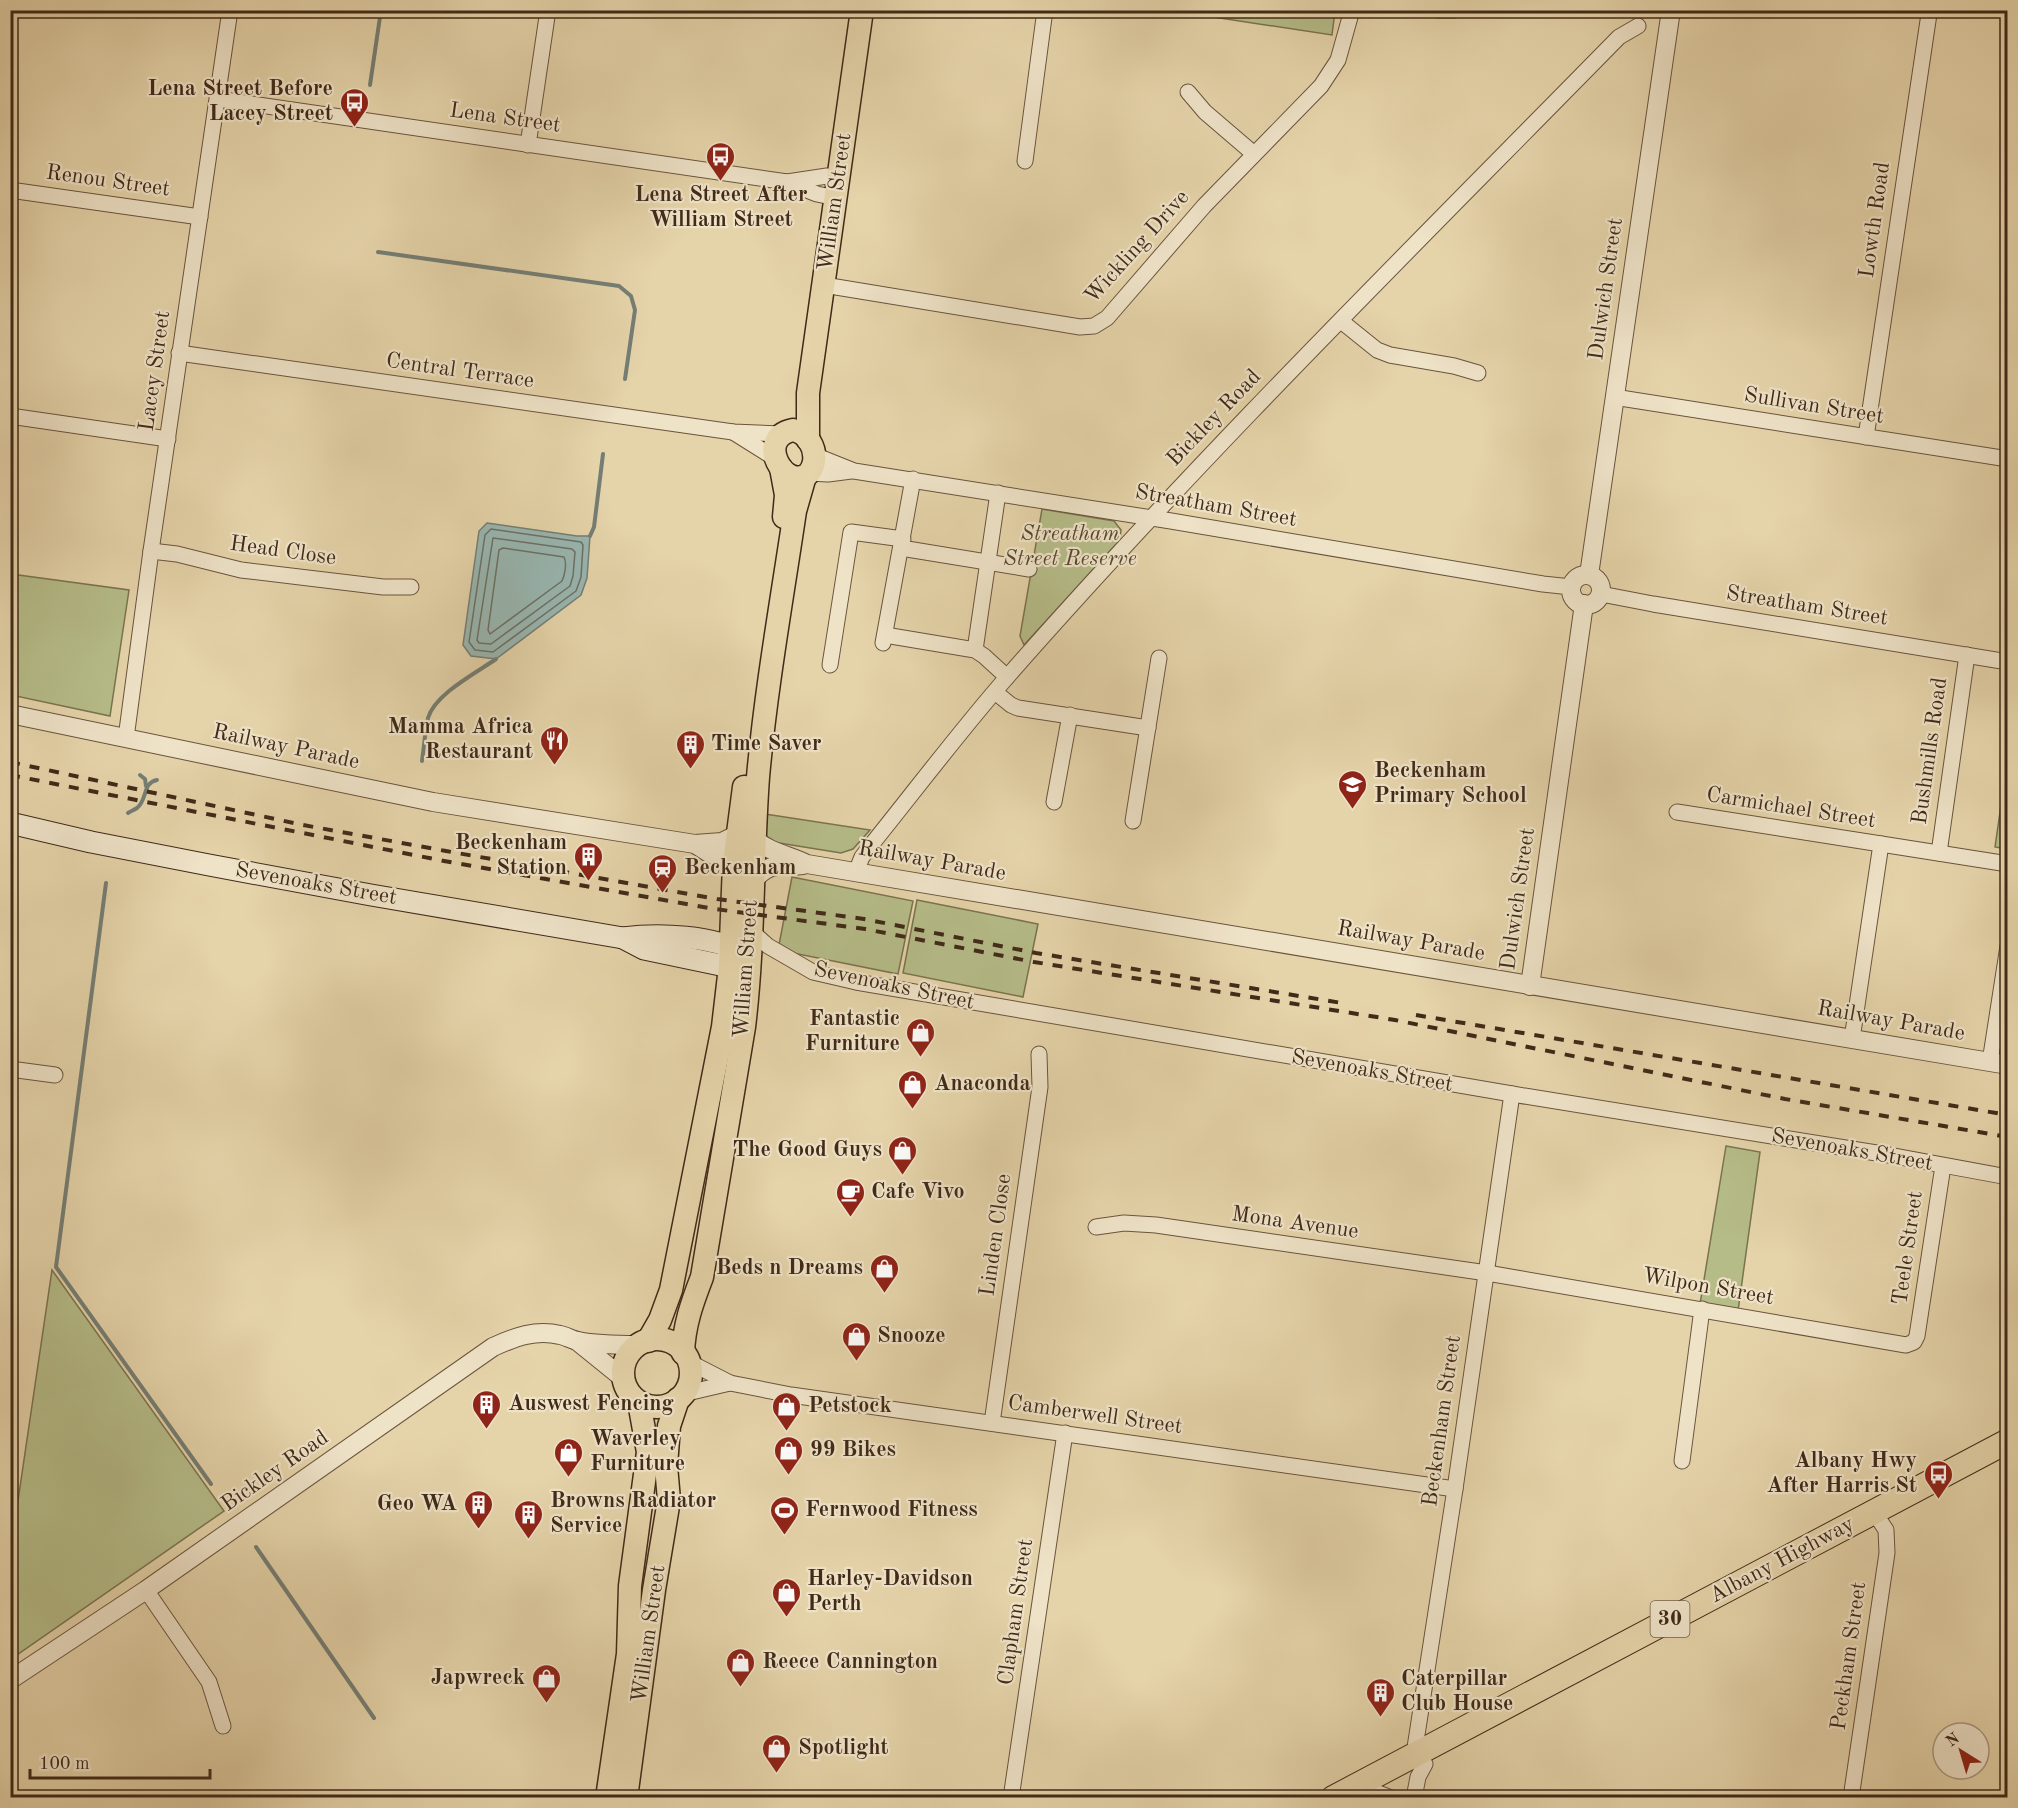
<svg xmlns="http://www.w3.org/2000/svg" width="2018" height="1808" viewBox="0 0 2018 1808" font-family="'Old Standard TT',serif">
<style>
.green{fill:#b5bc88;stroke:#7b7350;stroke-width:1.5}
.water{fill:#98b6b1;stroke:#757e74;stroke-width:1.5}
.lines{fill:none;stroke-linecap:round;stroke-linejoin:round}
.shore{stroke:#6c7065;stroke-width:1.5}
.stream{stroke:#757e74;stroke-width:4}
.minor-casing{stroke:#6a543d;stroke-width:17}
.tertiary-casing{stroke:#6a543d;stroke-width:20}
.secondary-casing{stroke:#412a19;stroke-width:23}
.primary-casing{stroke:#412a19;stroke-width:25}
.trunk-casing{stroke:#412a19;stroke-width:26}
.minor{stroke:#eee2c7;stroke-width:15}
.tertiary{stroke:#eee2c7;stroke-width:18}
.secondary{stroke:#eee2c7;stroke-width:21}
.primary{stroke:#e5d3a9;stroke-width:22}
.trunk{stroke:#e5d3a9;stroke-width:24}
.rail{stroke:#412a19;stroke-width:4;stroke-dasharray:10 10;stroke-linecap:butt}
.labels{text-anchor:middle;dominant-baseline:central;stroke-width:4.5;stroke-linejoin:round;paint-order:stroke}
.shield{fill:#eee2c7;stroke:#75614d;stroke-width:1.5}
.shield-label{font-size:21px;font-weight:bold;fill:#412a19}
.poi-label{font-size:22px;font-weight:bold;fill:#412a19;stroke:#eee2c7;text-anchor:start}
.street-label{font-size:22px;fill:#412a19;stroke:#eee2c7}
.park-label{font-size:22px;font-style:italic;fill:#58472f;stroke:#eee2c7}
</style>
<rect width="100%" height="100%" fill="#e5d3a9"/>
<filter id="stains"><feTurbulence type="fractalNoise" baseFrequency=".00333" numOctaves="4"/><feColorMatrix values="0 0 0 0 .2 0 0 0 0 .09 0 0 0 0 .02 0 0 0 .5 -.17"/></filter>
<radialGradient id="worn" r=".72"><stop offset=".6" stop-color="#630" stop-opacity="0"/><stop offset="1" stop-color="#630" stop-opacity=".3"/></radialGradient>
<g class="green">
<path d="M 1174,11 L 1335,10 L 1335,11 L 1332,35 Z"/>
<path d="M 1042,509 L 1114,521 L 1121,530 L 1120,540 L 1024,645 L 1020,636 Z"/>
<path d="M 11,574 L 129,590 L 110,716 L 11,695 Z"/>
<path d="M 2007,764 L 2007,849 L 1995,847 Z"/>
<path d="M 765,814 L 870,830 L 853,849 L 841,853 L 773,842 L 765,836 Z"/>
<path d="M 792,877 L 913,901 L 898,974 L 778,950 Z"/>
<path d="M 917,900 L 1038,924 L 1023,997 L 903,973 Z"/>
<path d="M 1726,1146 L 1760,1152 L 1738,1311 L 1700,1304 Z"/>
<path d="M 52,1270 L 224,1511 L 11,1659 L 11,1548 Z"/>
</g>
<path class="water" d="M 487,523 L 577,536 L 590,536 L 587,578 L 581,595 L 496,659 L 471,656 L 463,645 L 479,531 Z"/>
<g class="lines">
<g class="shore">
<path d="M 491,529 L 581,542 L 583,545 L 581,577 L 576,591 L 493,652 L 475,650 L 469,642 L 485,535 Z"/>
<path d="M 493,538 L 572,549 L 575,552 L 573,576 L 570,586 L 491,644 L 479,643 L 477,640 Z"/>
<path d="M 503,548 L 564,557 C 567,563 565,575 562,581 L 490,634 L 488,630 L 499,550 Z"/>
</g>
<g class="stream">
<path d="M 370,85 L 381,10"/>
<path d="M 378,252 L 619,286 L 631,296 L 635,310 L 625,379"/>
<path d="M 590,536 L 594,527 L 603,454"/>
<path d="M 422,761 C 424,747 425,732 428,718 C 435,694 476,673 496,659"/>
<path d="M 140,775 L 145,779 L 146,786"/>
<path d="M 128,813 C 131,811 134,810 137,808 C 148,799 142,783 157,780"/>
<path d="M 106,883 L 56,1267 L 211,1484"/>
<path d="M 256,1547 L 374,1718"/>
</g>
<defs>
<g id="minor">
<path d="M 1437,10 L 1455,10"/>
<path d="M 1188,92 L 1205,112 L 1254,154"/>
<path d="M 218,99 L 787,182 L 817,194 L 836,198"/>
<path d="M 528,145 L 548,10"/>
<path d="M 1025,161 L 1045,10"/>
<path d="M 787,182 L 827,176 L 839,177"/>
<path d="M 10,190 L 200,217"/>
<path d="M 824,285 L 1080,327 L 1094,326 L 1107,318 L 1204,206 L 1321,86 L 1338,60 L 1352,10"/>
<path d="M 1341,321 L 1377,350 L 1390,355 L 1454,366 L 1478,373"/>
<path d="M 179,353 L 733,432 L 782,434"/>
<path d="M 1614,397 L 2008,459"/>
<path d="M 10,416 L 168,439"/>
<path d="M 733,432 L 776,459"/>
<path d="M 1866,437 L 1929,14 L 1931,10"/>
<path d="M 814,455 L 854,471 L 1171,521 L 1543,584 L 1571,587"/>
<path d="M 809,473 L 828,474 L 851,471"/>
<path d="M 901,548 L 1029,569"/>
<path d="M 151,551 L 177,554 L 241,570 L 383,587 L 411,587"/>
<path d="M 1601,594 L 1653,604 L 2008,662"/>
<path d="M 885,635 L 975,650 L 984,656 L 1007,677"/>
<path d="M 883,643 L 913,479"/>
<path d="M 975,650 L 998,493"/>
<path d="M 830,665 L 851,532 L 903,539"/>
<path d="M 995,692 L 1011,705 L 1018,708 L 1148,728"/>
<path d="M 126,738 L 151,551 L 230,10"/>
<path d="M 1054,802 L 1070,715"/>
<path d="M 1677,812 L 1881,844 L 1852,1039"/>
<path d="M 1133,821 L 1159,658"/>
<path d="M 1881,844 L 2008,864"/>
<path d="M 1939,853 L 1967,655"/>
<path d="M 856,872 L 862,857 L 868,849 C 914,792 959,732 1008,676 C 1202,455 1413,247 1619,37 L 1638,26"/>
<path d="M 750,930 L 768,946 L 813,972 L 856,982 L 1512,1094 L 1889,1155 L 2008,1177"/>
<path d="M 1990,1062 L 2008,946"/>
<path d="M 10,1069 L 55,1075"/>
<path d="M 1096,1227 L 1124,1223 L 1156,1225 L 1487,1273 L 1906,1345 L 1914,1342 L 1917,1336 L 1943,1166"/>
<path d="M 689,1362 L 730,1383 L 791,1395 L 1455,1489"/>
<path d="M 683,1394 L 730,1383"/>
<path d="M 992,1423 L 1040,1087 L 1039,1054"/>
<path d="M 1682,1461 L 1702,1309"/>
<path d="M 146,1590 L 209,1682 L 223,1726"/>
<path d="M 1414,1754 L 1455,1489 L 1512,1094"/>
<path d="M 1373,1791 L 1391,1798"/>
<path d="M 1011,1798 L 1065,1433"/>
<path d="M 1414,1798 L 1418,1777 L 1425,1764"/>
<path d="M 1851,1798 L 1887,1553 L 1886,1530 L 1880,1521"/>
</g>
<g id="tertiary">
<circle cx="1586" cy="590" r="15"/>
<path d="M 1589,575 L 1671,10"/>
<path d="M 10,714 L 433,802 L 695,844 L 722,842 L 738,834"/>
<path d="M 755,839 C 770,853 789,855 807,864 L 2008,1065"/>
<path d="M 695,844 L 709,853 L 734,864"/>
<path d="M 752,882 C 771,860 777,868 803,865"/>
<path d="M 1530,986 L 1584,604"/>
<path d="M 577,1341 L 624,1379"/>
<path d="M 10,1680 L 146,1590 L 493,1347 C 515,1337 536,1329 560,1335 C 566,1336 572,1340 578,1341 C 597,1345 618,1345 638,1345"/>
</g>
<g id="secondary">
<path d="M 10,823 L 91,842 L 209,865 L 371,895 L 623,938 C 661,933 712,936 746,953"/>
<path d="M 623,938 L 644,949 L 730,967 L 747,963"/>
</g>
<g id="primary">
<path d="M 793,430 C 808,433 816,448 814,462 C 813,467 811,471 808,474 C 785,492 754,438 793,430 Z"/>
<path d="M 808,440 L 808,393 L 862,10"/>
<path d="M 781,468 L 786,495 L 784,517"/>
<circle cx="657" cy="1373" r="34"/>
<path d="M 648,1341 L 660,1320 L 671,1290 L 723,1027 L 730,967 L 734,864 L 744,787"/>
<path d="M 683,1353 C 684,1325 692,1303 702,1277 L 744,1027 C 754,945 752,860 758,777 C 766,688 782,599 795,511 L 805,476"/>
<path d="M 607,1798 L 628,1654 L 630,1586 L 648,1452 L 639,1402"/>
<path d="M 626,1798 L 654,1590 L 669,1500 L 666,1466 L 669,1426 L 678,1399"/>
</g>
<path id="trunk" d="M 1333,1798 L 2008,1441"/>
</defs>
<use href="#minor" class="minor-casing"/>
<use href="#tertiary" class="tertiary-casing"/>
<use href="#secondary" class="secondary-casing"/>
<use href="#primary" class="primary-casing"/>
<use href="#trunk" class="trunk-casing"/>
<use href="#minor" class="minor"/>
<use href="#tertiary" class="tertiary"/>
<use href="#secondary" class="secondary"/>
<use href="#primary" class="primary"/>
<use href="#trunk" class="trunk"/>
<g class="rail">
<path d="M 10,762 L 303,825 L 446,851 L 717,899 L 864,919 L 1036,953 L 1342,1003"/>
<path d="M 10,775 L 444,861 L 715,909 L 865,929 L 1034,962 L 1395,1020 L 1785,1099 L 2008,1137"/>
<path d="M 1416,1015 L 2008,1115"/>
</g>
</g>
<defs>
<symbol id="bus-pin" viewBox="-11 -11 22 30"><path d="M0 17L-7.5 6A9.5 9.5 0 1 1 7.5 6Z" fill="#8f2418" stroke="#eee2c7"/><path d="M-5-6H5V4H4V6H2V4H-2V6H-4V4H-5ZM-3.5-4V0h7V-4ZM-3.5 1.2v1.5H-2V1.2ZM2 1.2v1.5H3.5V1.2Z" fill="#fff"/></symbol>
<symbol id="restaurant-pin" viewBox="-11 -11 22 30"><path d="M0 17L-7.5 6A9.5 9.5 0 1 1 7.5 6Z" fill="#8f2418" stroke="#eee2c7"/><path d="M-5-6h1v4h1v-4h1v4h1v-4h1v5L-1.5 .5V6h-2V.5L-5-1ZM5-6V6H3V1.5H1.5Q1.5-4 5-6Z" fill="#fff"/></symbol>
<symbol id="building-pin" viewBox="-11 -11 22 30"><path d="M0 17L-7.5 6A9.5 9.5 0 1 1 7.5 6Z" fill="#8f2418" stroke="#eee2c7"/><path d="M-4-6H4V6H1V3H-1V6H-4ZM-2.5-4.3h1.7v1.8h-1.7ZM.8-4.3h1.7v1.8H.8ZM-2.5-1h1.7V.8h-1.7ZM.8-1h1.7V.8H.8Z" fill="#fff"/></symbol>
<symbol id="school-pin" viewBox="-11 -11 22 30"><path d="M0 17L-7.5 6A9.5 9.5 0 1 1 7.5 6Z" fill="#8f2418" stroke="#eee2c7"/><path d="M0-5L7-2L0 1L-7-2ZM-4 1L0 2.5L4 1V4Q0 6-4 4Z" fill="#fff"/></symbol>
<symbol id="station-pin" viewBox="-11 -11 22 30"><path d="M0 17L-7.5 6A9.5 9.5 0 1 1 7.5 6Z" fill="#8f2418" stroke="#eee2c7"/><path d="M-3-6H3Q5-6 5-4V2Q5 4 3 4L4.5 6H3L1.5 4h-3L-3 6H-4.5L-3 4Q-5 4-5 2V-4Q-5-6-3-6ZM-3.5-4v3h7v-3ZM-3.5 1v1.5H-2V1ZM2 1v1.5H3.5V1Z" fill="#fff"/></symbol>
<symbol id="shop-pin" viewBox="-11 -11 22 30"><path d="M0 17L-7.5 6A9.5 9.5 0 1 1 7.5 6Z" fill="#8f2418" stroke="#eee2c7"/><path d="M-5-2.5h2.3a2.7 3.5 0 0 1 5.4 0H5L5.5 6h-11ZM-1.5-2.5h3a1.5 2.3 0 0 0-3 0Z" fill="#fff"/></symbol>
<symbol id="cafe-pin" viewBox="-11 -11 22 30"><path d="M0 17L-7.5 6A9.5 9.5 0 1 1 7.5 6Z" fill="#8f2418" stroke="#eee2c7"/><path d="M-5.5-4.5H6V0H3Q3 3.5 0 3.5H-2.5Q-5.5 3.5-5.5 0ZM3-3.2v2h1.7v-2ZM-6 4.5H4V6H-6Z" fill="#fff"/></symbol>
<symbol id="stadium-pin" viewBox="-11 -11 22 30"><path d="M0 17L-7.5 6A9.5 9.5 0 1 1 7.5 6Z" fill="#8f2418" stroke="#eee2c7"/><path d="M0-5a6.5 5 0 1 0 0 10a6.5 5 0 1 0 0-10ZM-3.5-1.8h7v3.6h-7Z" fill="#fff"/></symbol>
</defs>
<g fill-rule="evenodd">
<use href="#bus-pin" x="338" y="86" width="33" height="45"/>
<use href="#bus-pin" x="704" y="140" width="33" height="45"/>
<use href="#restaurant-pin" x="538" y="724" width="33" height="45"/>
<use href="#building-pin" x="674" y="728" width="33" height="45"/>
<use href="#school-pin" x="1336" y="768" width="33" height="45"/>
<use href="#building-pin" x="572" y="840" width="33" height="45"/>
<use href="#station-pin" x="646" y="852" width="33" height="45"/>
<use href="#shop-pin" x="904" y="1016" width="33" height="45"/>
<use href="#shop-pin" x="896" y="1068" width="33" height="45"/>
<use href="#shop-pin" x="886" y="1134" width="33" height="45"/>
<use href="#cafe-pin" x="834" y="1176" width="33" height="45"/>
<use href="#shop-pin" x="868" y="1252" width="33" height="45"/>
<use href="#shop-pin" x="840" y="1320" width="33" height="45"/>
<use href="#building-pin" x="470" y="1388" width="33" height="45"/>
<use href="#shop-pin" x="770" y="1390" width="33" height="45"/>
<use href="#shop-pin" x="772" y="1434" width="33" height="45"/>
<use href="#shop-pin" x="552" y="1436" width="33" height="45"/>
<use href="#bus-pin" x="1922" y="1458" width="33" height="45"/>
<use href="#building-pin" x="462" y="1488" width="33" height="45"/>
<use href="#stadium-pin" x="768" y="1494" width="33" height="45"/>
<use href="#building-pin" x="512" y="1498" width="33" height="45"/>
<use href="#shop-pin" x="770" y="1576" width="33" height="45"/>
<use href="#shop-pin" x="724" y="1646" width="33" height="45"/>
<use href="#shop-pin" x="530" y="1662" width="33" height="45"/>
<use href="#building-pin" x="1364" y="1676" width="33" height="45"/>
<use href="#shop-pin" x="760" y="1732" width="33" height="45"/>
</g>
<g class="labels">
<rect class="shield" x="1650.5" y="1601" width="39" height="36" rx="4.5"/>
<g class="shield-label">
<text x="1670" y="1619">30</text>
</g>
<g class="poi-label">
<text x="333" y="89" text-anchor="end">Lena Street Before<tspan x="333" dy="25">Lacey Street</tspan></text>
<text x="721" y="195" text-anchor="middle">Lena Street After<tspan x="721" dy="25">William Street</tspan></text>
<text x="533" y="727" text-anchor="end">Mamma Africa<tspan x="533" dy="25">Restaurant</tspan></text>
<text x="711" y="744">Time Saver</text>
<text x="1374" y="771">Beckenham<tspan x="1374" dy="25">Primary School</tspan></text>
<text x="567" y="843" text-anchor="end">Beckenham<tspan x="567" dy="25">Station</tspan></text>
<text x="684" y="868">Beckenham</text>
<text x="900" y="1019" text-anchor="end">Fantastic<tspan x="900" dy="25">Furniture</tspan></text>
<text x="934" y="1084">Anaconda</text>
<text x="882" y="1150" text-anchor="end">The Good Guys</text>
<text x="871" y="1192">Cafe Vivo</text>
<text x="863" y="1268" text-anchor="end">Beds n Dreams</text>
<text x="877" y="1336">Snooze</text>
<text x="508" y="1404">Auswest Fencing</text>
<text x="808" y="1406">Petstock</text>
<text x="590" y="1439">Waverley<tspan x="590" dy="25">Furniture</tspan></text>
<text x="810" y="1450">99 Bikes</text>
<text x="1917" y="1461" text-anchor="end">Albany Hwy<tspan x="1917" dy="25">After Harris St</tspan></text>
<text x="550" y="1501">Browns Radiator<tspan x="550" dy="25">Service</tspan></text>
<text x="457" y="1504" text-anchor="end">Geo WA</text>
<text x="805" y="1510">Fernwood Fitness</text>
<text x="807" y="1579">Harley-Davidson<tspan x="807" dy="25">Perth</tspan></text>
<text x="762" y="1662">Reece Cannington</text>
<text x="525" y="1678" text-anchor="end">Japwreck</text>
<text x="1401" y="1679">Caterpillar<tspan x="1401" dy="25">Club House</tspan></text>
<text x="798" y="1748">Spotlight</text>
</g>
<g class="street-label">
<text transform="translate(505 118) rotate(8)">Lena Street</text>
<text transform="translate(108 181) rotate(8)">Renou Street</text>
<text transform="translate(835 202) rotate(-82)">William Street</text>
<text transform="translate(1875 220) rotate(-82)">Lowth Road</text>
<text transform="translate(1137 247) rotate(-48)">Wickling Drive</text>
<text transform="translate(1606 289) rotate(-82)">Dulwich Street</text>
<text transform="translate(155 371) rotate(-82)">Lacey Street</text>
<text transform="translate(460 371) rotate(8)">Central Terrace</text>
<text transform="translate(1814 406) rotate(9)">Sullivan Street</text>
<text transform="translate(1214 418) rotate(-46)">Bickley Road</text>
<text transform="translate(1216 506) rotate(10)">Streatham Street</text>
<text transform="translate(283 551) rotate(8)">Head Close</text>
<text transform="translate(1807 606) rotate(9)">Streatham Street</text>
<text transform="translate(286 747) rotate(12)">Railway Parade</text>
<text transform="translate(1930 751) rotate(-82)">Bushmills Road</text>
<text transform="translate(1791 808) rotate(9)">Carmichael Street</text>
<text transform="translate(932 861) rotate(10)">Railway Parade</text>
<text transform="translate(316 884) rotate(10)">Sevenoaks Street</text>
<text transform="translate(1518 899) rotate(-82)">Dulwich Street</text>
<text transform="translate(1411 941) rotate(10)">Railway Parade</text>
<text transform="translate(746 969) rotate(-86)">William Street</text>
<text transform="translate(894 986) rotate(12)">Sevenoaks Street</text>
<text transform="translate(1891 1021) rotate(10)">Railway Parade</text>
<text transform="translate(1372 1071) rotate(10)">Sevenoaks Street</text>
<text transform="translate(1852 1150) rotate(10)">Sevenoaks Street</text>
<text transform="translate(1295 1223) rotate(8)">Mona Avenue</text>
<text transform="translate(996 1235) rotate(-82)">Linden Close</text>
<text transform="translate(1908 1248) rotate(-82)">Teele Street</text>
<text transform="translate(1708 1287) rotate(10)">Wilpon Street</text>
<text transform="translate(1095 1415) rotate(8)">Camberwell Street</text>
<text transform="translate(1442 1421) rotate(-82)">Beckenham Street</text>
<text transform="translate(275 1471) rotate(-35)">Bickley Road</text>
<text transform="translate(1782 1560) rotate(-28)">Albany Highway</text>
<text transform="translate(1016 1612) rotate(-82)">Clapham Street</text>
<text transform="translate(649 1634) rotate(-82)">William Street</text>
<text transform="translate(1849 1656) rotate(-82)">Peckham Street</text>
</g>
<g class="park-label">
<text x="1070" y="534">Streatham<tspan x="1070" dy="25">Street Reserve</tspan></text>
</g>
</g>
<rect width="2018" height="1808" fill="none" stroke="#e5d3a9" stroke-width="36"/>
<rect x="12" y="12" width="1994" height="1784" fill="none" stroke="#412a19" stroke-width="3"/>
<rect x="18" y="18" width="1982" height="1772" fill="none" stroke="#412a19" stroke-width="1.5"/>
<g transform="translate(1961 1751) rotate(323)"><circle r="28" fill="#eee2c7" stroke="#a99881" stroke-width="1.5"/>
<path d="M0-4.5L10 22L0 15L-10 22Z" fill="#8f2418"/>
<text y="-9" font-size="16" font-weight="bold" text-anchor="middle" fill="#412a19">N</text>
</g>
<path d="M30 1769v9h180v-9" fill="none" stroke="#412a19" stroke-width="3"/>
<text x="39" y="1769" font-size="18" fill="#412a19" stroke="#eee2c7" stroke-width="4.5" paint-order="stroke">100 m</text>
<rect width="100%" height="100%" filter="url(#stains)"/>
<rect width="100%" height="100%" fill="url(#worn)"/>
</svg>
